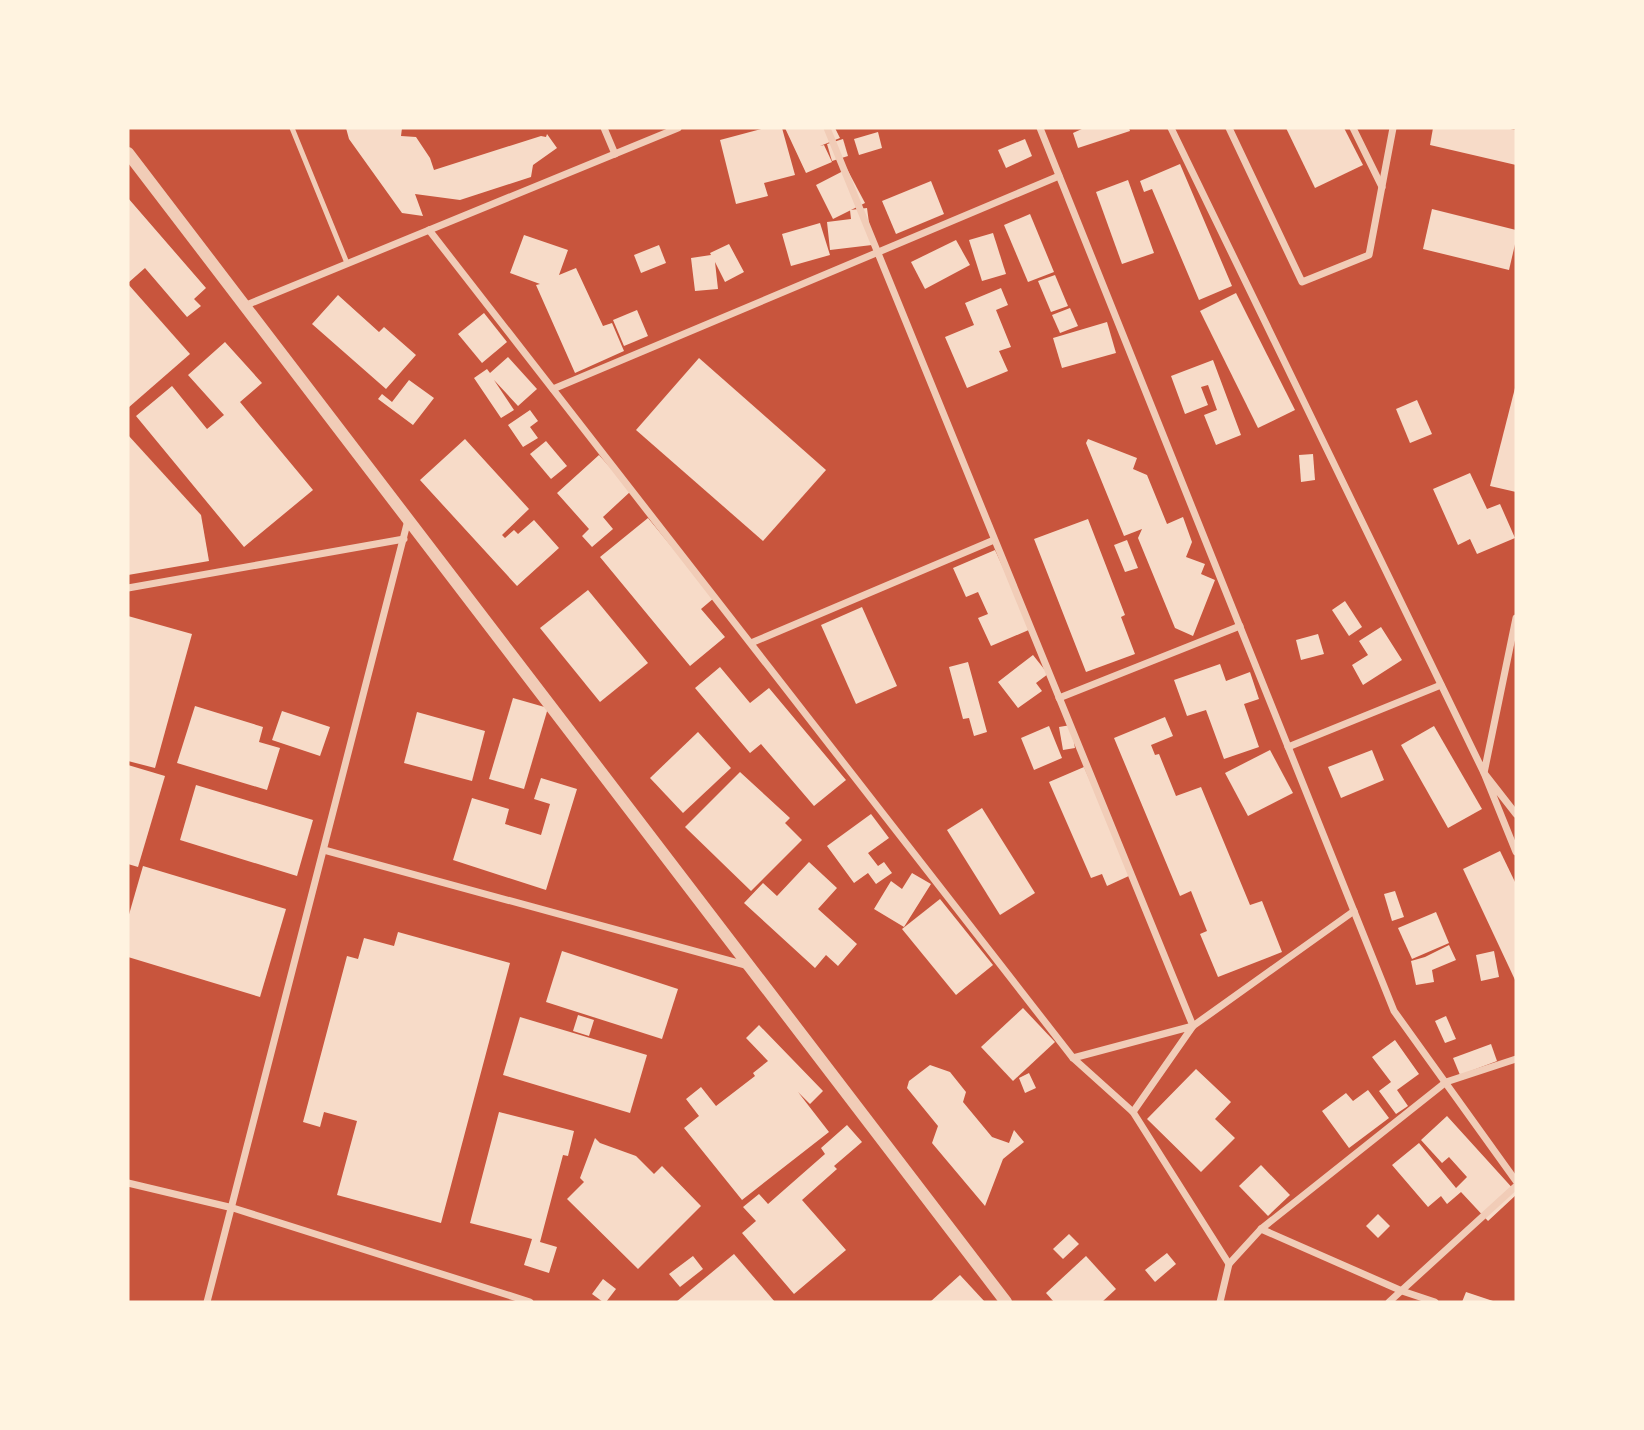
<svg xmlns="http://www.w3.org/2000/svg" width="1644" height="1430" viewBox="0 0 1644 1430" font-family="'Fira Sans',sans-serif">
<style>
.building{fill:#f7dbc8}
.lines{fill:none;stroke-linecap:round;stroke-linejoin:round}
.service{stroke:#f1ccb7;stroke-width:5}
.minor{stroke:#f1ccb7;stroke-width:7}
.tertiary{stroke:#f1ccb7;stroke-width:12}
</style>
<rect width="100%" height="100%" fill="#c8553d"/>
<g class="building">
<path d="M 346,128 L 402,128 L 401,136 L 416,137 L 430,158 L 434,170 L 541,136 L 546,137 L 547,134 L 557,148 L 533,165 L 531,177 L 460,200 L 415,194 L 423,216 L 402,213 L 349,139 Z"/>
<path d="M 765,128 L 782,128 L 795,175 L 764,183 L 768,196 L 736,204 L 720,140 Z"/>
<path d="M 785,128 L 835,128 L 840,138 L 820,146 L 824,145 L 832,162 L 806,173 Z"/>
<path d="M 1084,128 L 1129,128 L 1130,131 L 1078,148 L 1073,133 Z"/>
<path d="M 1286,128 L 1344,128 L 1363,165 L 1315,188 Z"/>
<path d="M 1433,128 L 1505,128 L 1516,130 L 1516,165 L 1430,145 Z"/>
<path d="M 878,132 L 882,148 L 859,155 L 854,139 Z"/>
<path d="M 843,139 L 848,156 L 832,161 L 827,144 Z"/>
<path d="M 1025,139 L 1032,156 L 1006,168 L 998,150 Z"/>
<path d="M 1180,164 L 1232,286 L 1199,300 L 1152,189 L 1144,192 L 1140,181 Z"/>
<path d="M 847,169 L 865,203 L 833,219 L 816,185 Z"/>
<path d="M 1128,180 L 1154,253 L 1122,264 L 1096,192 Z"/>
<path d="M 931,181 L 944,214 L 896,234 L 882,201 Z"/>
<path d="M 128,198 L 206,288 L 194,299 L 201,306 L 187,317 L 145,268 L 128,283 Z"/>
<path d="M 867,208 L 872,245 L 830,250 L 827,222 L 851,219 L 850,210 Z"/>
<path d="M 1432,209 L 1516,230 L 1516,240 L 1509,270 L 1423,249 Z"/>
<path d="M 1030,214 L 1054,272 L 1028,282 L 1004,225 Z"/>
<path d="M 820,223 L 830,255 L 791,266 L 782,234 Z"/>
<path d="M 993,233 L 1006,274 L 982,281 L 969,240 Z"/>
<path d="M 524,235 L 568,250 L 559,275 L 576,268 L 603,326 L 612,323 L 624,351 L 575,373 L 536,285 L 540,284 L 510,273 Z"/>
<path d="M 956,240 L 970,265 L 925,289 L 911,262 Z"/>
<path d="M 729,244 L 744,272 L 725,282 L 715,262 L 718,289 L 695,291 L 691,258 L 711,255 L 710,253 Z"/>
<path d="M 659,245 L 666,263 L 641,273 L 634,255 Z"/>
<path d="M 1055,275 L 1068,306 L 1051,312 L 1038,281 Z"/>
<path d="M 128,284 L 190,354 L 128,408 Z"/>
<path d="M 1001,288 L 1008,305 L 996,310 L 1011,347 L 999,351 L 1008,371 L 967,388 L 945,337 L 974,325 L 965,303 Z"/>
<path d="M 1236,293 L 1295,410 L 1258,428 L 1200,311 Z"/>
<path d="M 338,295 L 379,332 L 384,327 L 416,355 L 386,389 L 312,324 Z"/>
<path d="M 1070,308 L 1078,326 L 1060,333 L 1052,315 Z"/>
<path d="M 637,310 L 648,336 L 624,346 L 613,320 Z"/>
<path d="M 484,313 L 507,342 L 482,363 L 458,334 Z"/>
<path d="M 1107,322 L 1116,353 L 1062,368 L 1053,338 Z"/>
<path d="M 225,342 L 262,383 L 240,402 L 313,490 L 244,547 L 136,416 L 172,386 L 207,429 L 224,415 L 188,375 Z"/>
<path d="M 508,357 L 537,389 L 518,406 L 494,380 L 514,410 L 501,418 L 474,378 L 487,369 L 490,373 Z"/>
<path d="M 699,358 L 826,470 L 763,541 L 636,430 Z"/>
<path d="M 1213,360 L 1241,435 L 1216,445 L 1204,415 L 1217,410 L 1208,385 L 1201,387 L 1208,405 L 1185,414 L 1171,376 Z"/>
<path d="M 409,380 L 434,398 L 413,425 L 378,399 L 382,394 L 392,402 Z"/>
<path d="M 1515,388 L 1516,388 L 1516,492 L 1490,486 Z"/>
<path d="M 1417,400 L 1432,434 L 1410,443 L 1396,409 Z"/>
<path d="M 530,410 L 538,421 L 530,427 L 538,438 L 523,447 L 508,425 Z"/>
<path d="M 128,435 L 201,515 L 209,561 L 128,575 Z"/>
<path d="M 465,439 L 529,509 L 502,535 L 505,538 L 514,530 L 518,534 L 534,520 L 559,548 L 517,586 L 420,480 Z"/>
<path d="M 1088,439 L 1137,458 L 1133,469 L 1147,475 L 1167,524 L 1183,517 L 1192,542 L 1186,557 L 1205,564 L 1201,574 L 1215,580 L 1193,636 L 1175,628 L 1138,538 L 1142,529 L 1124,536 L 1086,443 Z"/>
<path d="M 546,441 L 567,466 L 551,479 L 530,454 Z"/>
<path d="M 1313,454 L 1315,480 L 1301,482 L 1299,455 Z"/>
<path d="M 599,455 L 631,491 L 603,517 L 613,529 L 592,547 L 582,536 L 589,529 L 557,493 Z"/>
<path d="M 1470,473 L 1487,509 L 1500,504 L 1515,538 L 1477,554 L 1470,539 L 1458,545 L 1433,489 Z"/>
<path d="M 648,518 L 714,598 L 701,609 L 725,637 L 690,666 L 600,557 Z"/>
<path d="M 1088,519 L 1125,615 L 1121,617 L 1135,654 L 1086,672 L 1034,539 Z"/>
<path d="M 1127,540 L 1138,568 L 1125,572 L 1114,545 Z"/>
<path d="M 995,550 L 1031,629 L 991,646 L 978,618 L 988,614 L 978,592 L 966,597 L 953,568 Z"/>
<path d="M 588,590 L 648,663 L 600,702 L 540,628 Z"/>
<path d="M 1345,601 L 1362,627 L 1349,636 L 1332,610 Z"/>
<path d="M 862,607 L 897,686 L 856,704 L 821,625 Z"/>
<path d="M 128,616 L 192,634 L 155,768 L 128,761 Z"/>
<path d="M 1381,627 L 1402,660 L 1363,685 L 1352,665 L 1368,655 L 1359,641 Z"/>
<path d="M 1318,634 L 1324,654 L 1301,660 L 1296,640 Z"/>
<path d="M 1033,655 L 1048,674 L 1036,683 L 1042,691 L 1018,708 L 998,682 Z"/>
<path d="M 968,662 L 987,732 L 974,736 L 969,718 L 963,719 L 949,667 Z"/>
<path d="M 1220,664 L 1226,681 L 1250,672 L 1259,699 L 1244,704 L 1259,747 L 1224,759 L 1206,710 L 1187,716 L 1174,680 Z"/>
<path d="M 720,667 L 750,703 L 769,688 L 846,780 L 814,806 L 761,744 L 750,753 L 695,688 Z"/>
<path d="M 513,698 L 548,708 L 524,789 L 489,779 Z"/>
<path d="M 195,706 L 263,727 L 259,742 L 280,748 L 267,790 L 177,763 Z"/>
<path d="M 282,711 L 330,727 L 320,756 L 272,740 Z"/>
<path d="M 417,712 L 485,731 L 472,781 L 404,763 Z"/>
<path d="M 1165,717 L 1173,736 L 1151,745 L 1155,755 L 1159,754 L 1176,796 L 1201,787 L 1250,905 L 1262,901 L 1282,952 L 1218,977 L 1200,934 L 1207,931 L 1191,891 L 1180,896 L 1114,738 Z"/>
<path d="M 1071,725 L 1075,748 L 1063,750 L 1059,727 Z"/>
<path d="M 1049,726 L 1062,758 L 1034,770 L 1021,738 Z"/>
<path d="M 1434,726 L 1482,809 L 1448,828 L 1401,745 Z"/>
<path d="M 698,732 L 731,768 L 683,813 L 650,778 Z"/>
<path d="M 1270,750 L 1293,793 L 1248,816 L 1225,773 Z"/>
<path d="M 1372,750 L 1384,780 L 1341,798 L 1328,767 Z"/>
<path d="M 128,765 L 165,776 L 138,867 L 128,864 Z"/>
<path d="M 1084,767 L 1131,875 L 1107,886 L 1102,874 L 1091,878 L 1049,782 Z"/>
<path d="M 740,772 L 790,818 L 785,823 L 802,840 L 751,891 L 685,827 Z"/>
<path d="M 541,778 L 577,789 L 546,890 L 453,860 L 472,798 L 509,809 L 505,824 L 541,835 L 550,804 L 534,799 Z"/>
<path d="M 196,785 L 313,820 L 297,876 L 180,840 Z"/>
<path d="M 982,808 L 1035,893 L 1000,915 L 947,830 Z"/>
<path d="M 871,814 L 889,838 L 868,853 L 878,866 L 884,862 L 892,873 L 876,884 L 868,873 L 854,883 L 827,846 Z"/>
<path d="M 1500,851 L 1516,884 L 1516,982 L 1463,869 Z"/>
<path d="M 809,862 L 837,888 L 818,909 L 857,944 L 838,966 L 826,955 L 815,968 L 744,903 L 763,883 L 777,896 Z"/>
<path d="M 143,866 L 286,909 L 260,997 L 128,957 L 128,918 Z"/>
<path d="M 912,873 L 931,884 L 904,927 L 874,909 L 891,881 L 902,889 Z"/>
<path d="M 1395,891 L 1404,917 L 1392,921 L 1384,894 Z"/>
<path d="M 940,899 L 993,965 L 956,995 L 902,929 Z"/>
<path d="M 1436,912 L 1449,943 L 1412,959 L 1398,928 Z"/>
<path d="M 398,932 L 510,963 L 441,1223 L 337,1195 L 357,1121 L 324,1112 L 320,1127 L 303,1122 L 347,956 L 358,959 L 364,938 L 394,946 Z"/>
<path d="M 1449,945 L 1456,960 L 1432,970 L 1434,982 L 1416,985 L 1411,961 L 1425,957 Z"/>
<path d="M 562,951 L 678,989 L 662,1039 L 546,1002 Z"/>
<path d="M 1494,951 L 1499,977 L 1481,981 L 1476,955 Z"/>
<path d="M 1023,1008 L 1055,1042 L 1013,1081 L 981,1047 Z"/>
<path d="M 578,1015 L 594,1020 L 589,1036 L 573,1031 Z"/>
<path d="M 1446,1016 L 1456,1039 L 1445,1043 L 1435,1021 Z"/>
<path d="M 520,1017 L 647,1055 L 630,1113 L 503,1075 Z"/>
<path d="M 759,1025 L 823,1091 L 810,1104 L 798,1092 L 829,1132 L 742,1200 L 684,1128 L 699,1116 L 686,1099 L 701,1087 L 716,1106 L 755,1076 L 753,1073 L 768,1061 L 746,1038 Z"/>
<path d="M 1395,1040 L 1419,1074 L 1397,1090 L 1408,1106 L 1396,1114 L 1379,1091 L 1391,1082 L 1372,1057 Z"/>
<path d="M 1491,1044 L 1497,1061 L 1460,1075 L 1453,1058 Z"/>
<path d="M 930,1065 L 950,1072 L 966,1092 L 963,1102 L 992,1137 L 1009,1143 L 1014,1130 L 1024,1142 L 1003,1159 L 985,1206 L 932,1143 L 938,1126 L 907,1088 L 909,1081 Z"/>
<path d="M 1196,1069 L 1231,1102 L 1215,1119 L 1235,1138 L 1201,1172 L 1147,1119 Z"/>
<path d="M 1029,1073 L 1036,1088 L 1025,1093 L 1019,1078 Z"/>
<path d="M 1368,1090 L 1389,1118 L 1349,1148 L 1322,1111 L 1346,1093 L 1353,1101 Z"/>
<path d="M 499,1112 L 574,1131 L 568,1156 L 563,1155 L 540,1242 L 557,1247 L 549,1273 L 524,1265 L 532,1239 L 470,1223 Z"/>
<path d="M 1447,1116 L 1516,1192 L 1516,1195 L 1488,1221 L 1461,1192 L 1447,1204 L 1441,1196 L 1428,1207 L 1392,1165 L 1419,1143 L 1456,1188 L 1467,1177 L 1449,1157 L 1442,1163 L 1421,1140 Z"/>
<path d="M 847,1125 L 862,1142 L 834,1166 L 837,1169 L 802,1200 L 846,1250 L 794,1294 L 742,1233 L 756,1221 L 743,1207 L 759,1194 L 768,1204 L 825,1154 L 821,1148 Z"/>
<path d="M 595,1138 L 600,1143 L 636,1156 L 654,1174 L 662,1166 L 701,1206 L 638,1269 L 567,1199 L 584,1182 L 580,1178 Z"/>
<path d="M 1261,1165 L 1290,1195 L 1268,1216 L 1239,1186 Z"/>
<path d="M 1378,1214 L 1390,1226 L 1378,1238 L 1366,1226 Z"/>
<path d="M 1069,1234 L 1079,1244 L 1063,1259 L 1053,1249 Z"/>
<path d="M 1167,1253 L 1176,1264 L 1155,1282 L 1145,1270 Z"/>
<path d="M 734,1254 L 775,1302 L 676,1302 Z"/>
<path d="M 693,1256 L 703,1269 L 680,1287 L 669,1274 Z"/>
<path d="M 1086,1256 L 1116,1289 L 1102,1302 L 1054,1302 L 1046,1293 Z"/>
<path d="M 960,1275 L 985,1302 L 930,1302 Z"/>
<path d="M 603,1279 L 616,1289 L 606,1302 L 603,1302 L 592,1294 Z"/>
<path d="M 1466,1292 L 1496,1302 L 1462,1302 Z"/>
</g>
<g class="lines">
<path class="service" d="M 292,128 L 347,263"/>
<g class="minor">
<path d="M 604,128 L 615,154"/>
<path d="M 827,128 L 1193,1026 L 1354,911"/>
<path d="M 1040,128 L 1394,1011 L 1516,1181"/>
<path d="M 1171,128 L 1484,773 L 1516,618"/>
<path d="M 1229,128 L 1302,282 L 1369,255 L 1393,128"/>
<path d="M 1353,128 L 1382,187"/>
<path d="M 429,230 L 1073,1058 L 1133,1112 L 1229,1264 L 1220,1302"/>
<path d="M 244,306 L 678,128"/>
<path d="M 553,389 L 1059,176"/>
<path d="M 128,588 L 404,539"/>
<path d="M 751,643 L 994,540"/>
<path d="M 1059,698 L 1240,626"/>
<path d="M 1288,747 L 1441,685"/>
<path d="M 1516,814 L 1484,773 L 1516,852"/>
<path d="M 324,850 L 749,966"/>
<path d="M 1073,1058 L 1193,1026 L 1133,1112"/>
<path d="M 128,1183 L 233,1208 L 530,1302"/>
<path d="M 1261,1229 L 1402,1291 L 1435,1302"/>
<path d="M 1229,1264 L 1261,1229 L 1446,1082 L 1516,1059"/>
<path d="M 207,1302 L 408,520"/>
<path d="M 1389,1302 L 1516,1186"/>
</g>
<path class="tertiary" d="M 128,153 L 1006,1302"/>
</g>
<rect width="1644" height="1430" fill="none" stroke="#fff3e0" stroke-width="259"/>
</svg>
